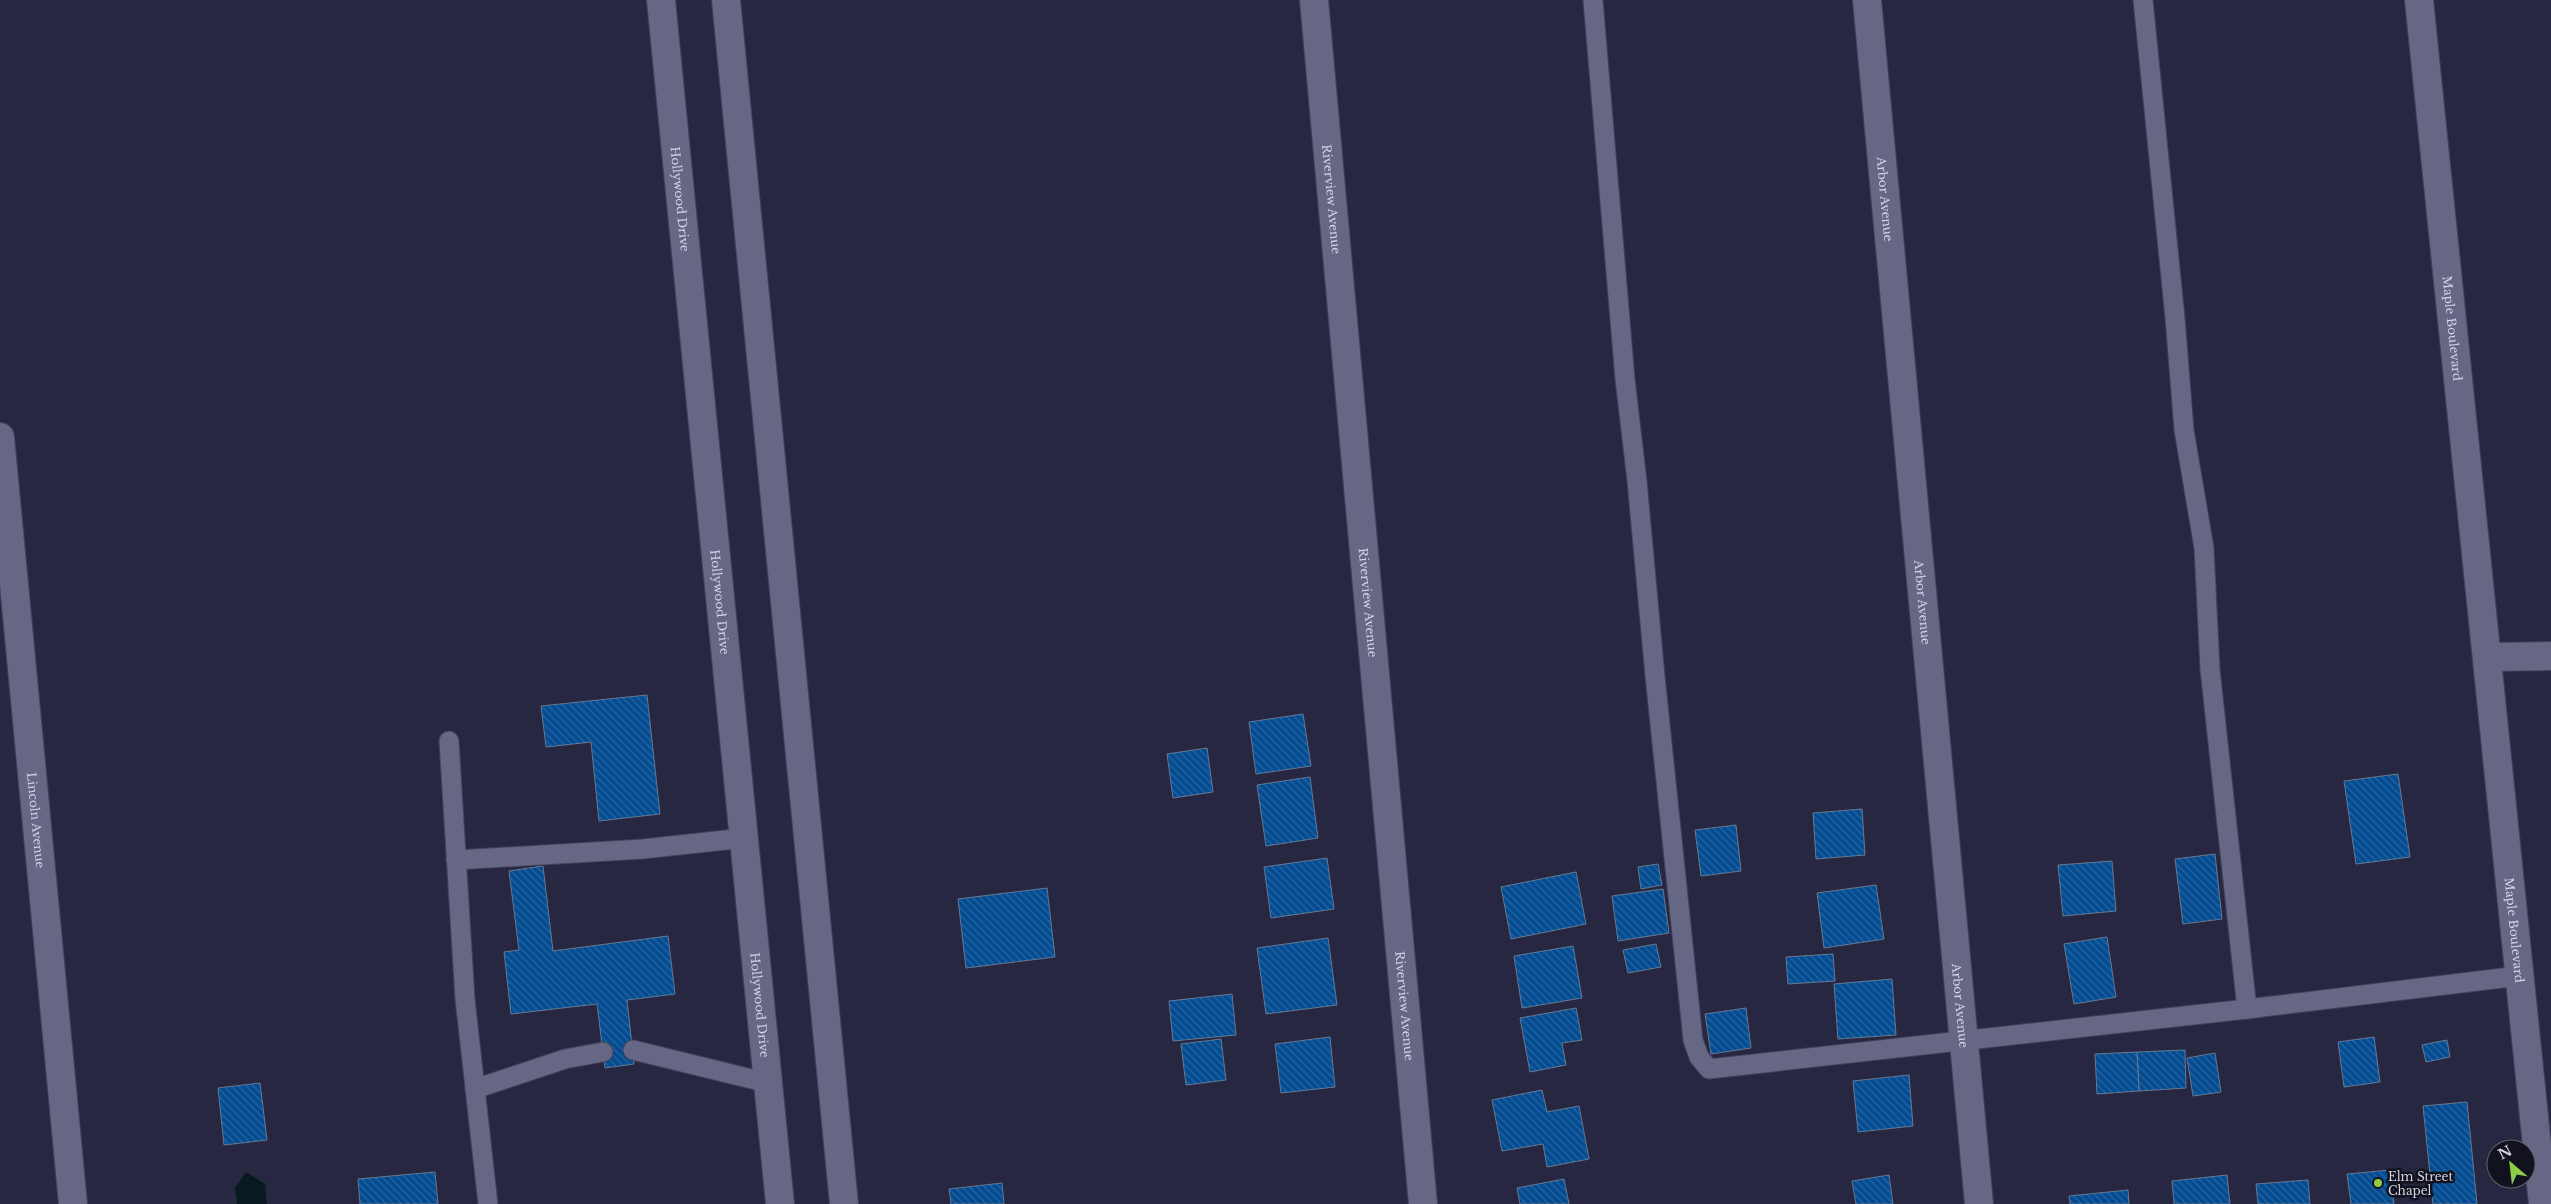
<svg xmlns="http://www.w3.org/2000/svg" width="2551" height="1204" viewBox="0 0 2551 1204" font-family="'Libre Baskerville',serif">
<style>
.water{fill:#081a20}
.building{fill:url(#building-back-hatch);stroke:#647a95}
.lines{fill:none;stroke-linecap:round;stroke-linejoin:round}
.service-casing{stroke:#444259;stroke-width:21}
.minor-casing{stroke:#444259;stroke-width:30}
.service{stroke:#666685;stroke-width:19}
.minor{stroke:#666685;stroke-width:28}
.poi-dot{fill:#8bce46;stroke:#12121e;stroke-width:2}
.labels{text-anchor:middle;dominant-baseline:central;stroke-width:5;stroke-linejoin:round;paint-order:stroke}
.street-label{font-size:12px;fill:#d4d4e6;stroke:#12121e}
.poi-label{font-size:12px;fill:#d4d4e6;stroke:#12121e;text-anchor:start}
</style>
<defs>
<pattern id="building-back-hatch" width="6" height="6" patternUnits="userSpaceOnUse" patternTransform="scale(1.25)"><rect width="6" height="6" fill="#044c91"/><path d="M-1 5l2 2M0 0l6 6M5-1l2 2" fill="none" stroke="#2865a0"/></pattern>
</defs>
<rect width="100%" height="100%" fill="#282742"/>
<path class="water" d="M 246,1172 L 265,1184 L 267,1204 L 237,1204 L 235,1188 Z"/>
<g class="building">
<path d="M 647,695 L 660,814 L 599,821 L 591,742 L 546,747 L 541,706 Z"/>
<path d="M 1303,714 L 1311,766 L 1256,774 L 1249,722 Z"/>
<path d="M 1207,748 L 1213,792 L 1173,798 L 1167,754 Z"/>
<path d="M 2398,774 L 2410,857 L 2356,864 L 2344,781 Z"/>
<path d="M 1310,777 L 1318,838 L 1266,846 L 1257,785 Z"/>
<path d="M 1862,809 L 1865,855 L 1816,859 L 1813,813 Z"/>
<path d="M 1736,825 L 1741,871 L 1701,876 L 1695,830 Z"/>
<path d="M 2215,854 L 2222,919 L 2183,924 L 2175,859 Z"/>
<path d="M 1327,858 L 1334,909 L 1271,918 L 1264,867 Z"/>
<path d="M 2112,861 L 2116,911 L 2063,916 L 2058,865 Z"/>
<path d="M 1658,864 L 1662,885 L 1641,889 L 1638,867 Z"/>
<path d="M 543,866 L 553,951 L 668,936 L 675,994 L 627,1000 L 634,1064 L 605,1068 L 597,1004 L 511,1014 L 504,952 L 519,950 L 509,871 Z"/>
<path d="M 1576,872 L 1586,924 L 1511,939 L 1501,887 Z"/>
<path d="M 1876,885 L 1884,939 L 1824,948 L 1817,893 Z"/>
<path d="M 1047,888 L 1055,957 L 966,968 L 958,899 Z"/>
<path d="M 1663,889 L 1669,933 L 1618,941 L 1612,896 Z"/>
<path d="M 2107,937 L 2116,997 L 2074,1004 L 2064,944 Z"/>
<path d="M 1328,938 L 1337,1005 L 1266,1014 L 1257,948 Z"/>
<path d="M 1656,944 L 1661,967 L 1628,973 L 1623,950 Z"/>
<path d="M 1573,946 L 1582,998 L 1522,1008 L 1514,956 Z"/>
<path d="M 1833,954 L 1835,981 L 1788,984 L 1786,957 Z"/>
<path d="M 1892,979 L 1896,1035 L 1838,1039 L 1834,984 Z"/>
<path d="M 1232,994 L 1236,1035 L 1173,1041 L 1169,1001 Z"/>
<path d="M 1576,1008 L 1582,1040 L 1562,1043 L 1566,1065 L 1530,1072 L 1520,1018 Z"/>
<path d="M 1746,1008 L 1751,1048 L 1711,1054 L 1705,1014 Z"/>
<path d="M 1330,1037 L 1335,1087 L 1281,1093 L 1275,1044 Z"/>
<path d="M 2374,1037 L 2380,1082 L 2344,1087 L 2338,1042 Z"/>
<path d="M 1221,1039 L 1226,1080 L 1186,1085 L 1181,1044 Z"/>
<path d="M 2447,1040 L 2450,1057 L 2426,1062 L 2422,1045 Z"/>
<path d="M 2185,1050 L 2186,1088 L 2139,1091 L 2137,1052 Z"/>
<path d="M 2137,1052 L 2139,1091 L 2097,1094 L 2095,1054 Z"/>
<path d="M 2215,1053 L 2221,1092 L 2193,1096 L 2187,1058 Z"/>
<path d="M 1909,1075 L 1913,1126 L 1858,1132 L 1853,1081 Z"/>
<path d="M 260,1083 L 267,1140 L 224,1145 L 218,1088 Z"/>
<path d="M 1542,1090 L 1547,1112 L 1579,1106 L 1589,1159 L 1547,1167 L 1543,1144 L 1502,1151 L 1492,1100 Z"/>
<path d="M 2467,1102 L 2477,1204 L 2433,1204 L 2423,1106 Z"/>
<path d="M 2390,1170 L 2394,1204 L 2351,1204 L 2347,1174 Z"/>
<path d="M 435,1172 L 438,1204 L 360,1204 L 358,1179 Z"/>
<path d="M 1889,1175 L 1893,1204 L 1856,1204 L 1852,1181 Z"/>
<path d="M 2227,1175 L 2230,1204 L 2174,1204 L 2172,1181 Z"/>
<path d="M 1564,1179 L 1569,1204 L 1520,1204 L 1517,1188 Z"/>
<path d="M 2308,1180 L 2310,1204 L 2258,1204 L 2256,1184 Z"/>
<path d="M 1002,1183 L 1004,1204 L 951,1204 L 949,1189 Z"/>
<path d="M 2128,1190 L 2129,1204 L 2070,1204 L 2069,1196 Z"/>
</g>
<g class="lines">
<defs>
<g id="service">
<path d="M 1593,0 L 1625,379 L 1637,481 L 1655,676 L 1693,1040 L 1699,1057 L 1709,1069 L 2247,1009 L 2210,669 L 2204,548 L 2184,430 L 2175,318 L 2143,0"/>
<path d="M 449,741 L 465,999 L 488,1204"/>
<path d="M 456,860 L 643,849 L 744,838"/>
<path d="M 2247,1009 L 2519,976"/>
<path d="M 633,1050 L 768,1083"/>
<path d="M 475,1089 L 565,1059 L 603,1052"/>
</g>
<g id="minor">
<path id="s1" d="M 661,0 L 780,1204"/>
<path d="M 726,0 L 844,1204"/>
<path id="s2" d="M 1314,0 L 1423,1204"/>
<path id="s3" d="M 1867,0 L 1979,1204"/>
<path id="s4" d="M 2419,0 L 2543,1204"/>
<path id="s5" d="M 0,437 L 73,1204"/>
<path d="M 2487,657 L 2551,656"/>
</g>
</defs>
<use href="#service" class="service-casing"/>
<use href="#minor" class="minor-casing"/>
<use href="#service" class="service"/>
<use href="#minor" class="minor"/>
</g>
<circle class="poi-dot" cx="2378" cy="1183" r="5"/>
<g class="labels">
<g class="street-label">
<text stroke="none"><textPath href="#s1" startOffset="200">Hollywood Drive</textPath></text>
<text stroke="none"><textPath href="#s2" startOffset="200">Riverview Avenue</textPath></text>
<text stroke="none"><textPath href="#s3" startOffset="200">Arbor Avenue</textPath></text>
<text stroke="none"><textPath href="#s4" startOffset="330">Maple Boulevard</textPath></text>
<text stroke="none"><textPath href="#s1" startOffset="605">Hollywood Drive</textPath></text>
<text stroke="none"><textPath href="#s2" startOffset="605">Riverview Avenue</textPath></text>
<text stroke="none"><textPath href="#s3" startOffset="605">Arbor Avenue</textPath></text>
<text stroke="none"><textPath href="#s5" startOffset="385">Lincoln Avenue</textPath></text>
<text stroke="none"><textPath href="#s4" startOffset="935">Maple Boulevard</textPath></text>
<text stroke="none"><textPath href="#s1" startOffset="1010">Hollywood Drive</textPath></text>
<text stroke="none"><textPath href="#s2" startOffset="1010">Riverview Avenue</textPath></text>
<text stroke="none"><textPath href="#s3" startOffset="1010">Arbor Avenue</textPath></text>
</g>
<g class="poi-label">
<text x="2388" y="1176">Elm Street<tspan x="2388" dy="14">Chapel</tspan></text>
</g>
</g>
<g transform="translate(2511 1164) rotate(332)"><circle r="24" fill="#12121e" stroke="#60606e"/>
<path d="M0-4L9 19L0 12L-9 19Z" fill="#8bce46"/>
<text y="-8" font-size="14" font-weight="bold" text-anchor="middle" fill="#d4d4e6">N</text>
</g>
</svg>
